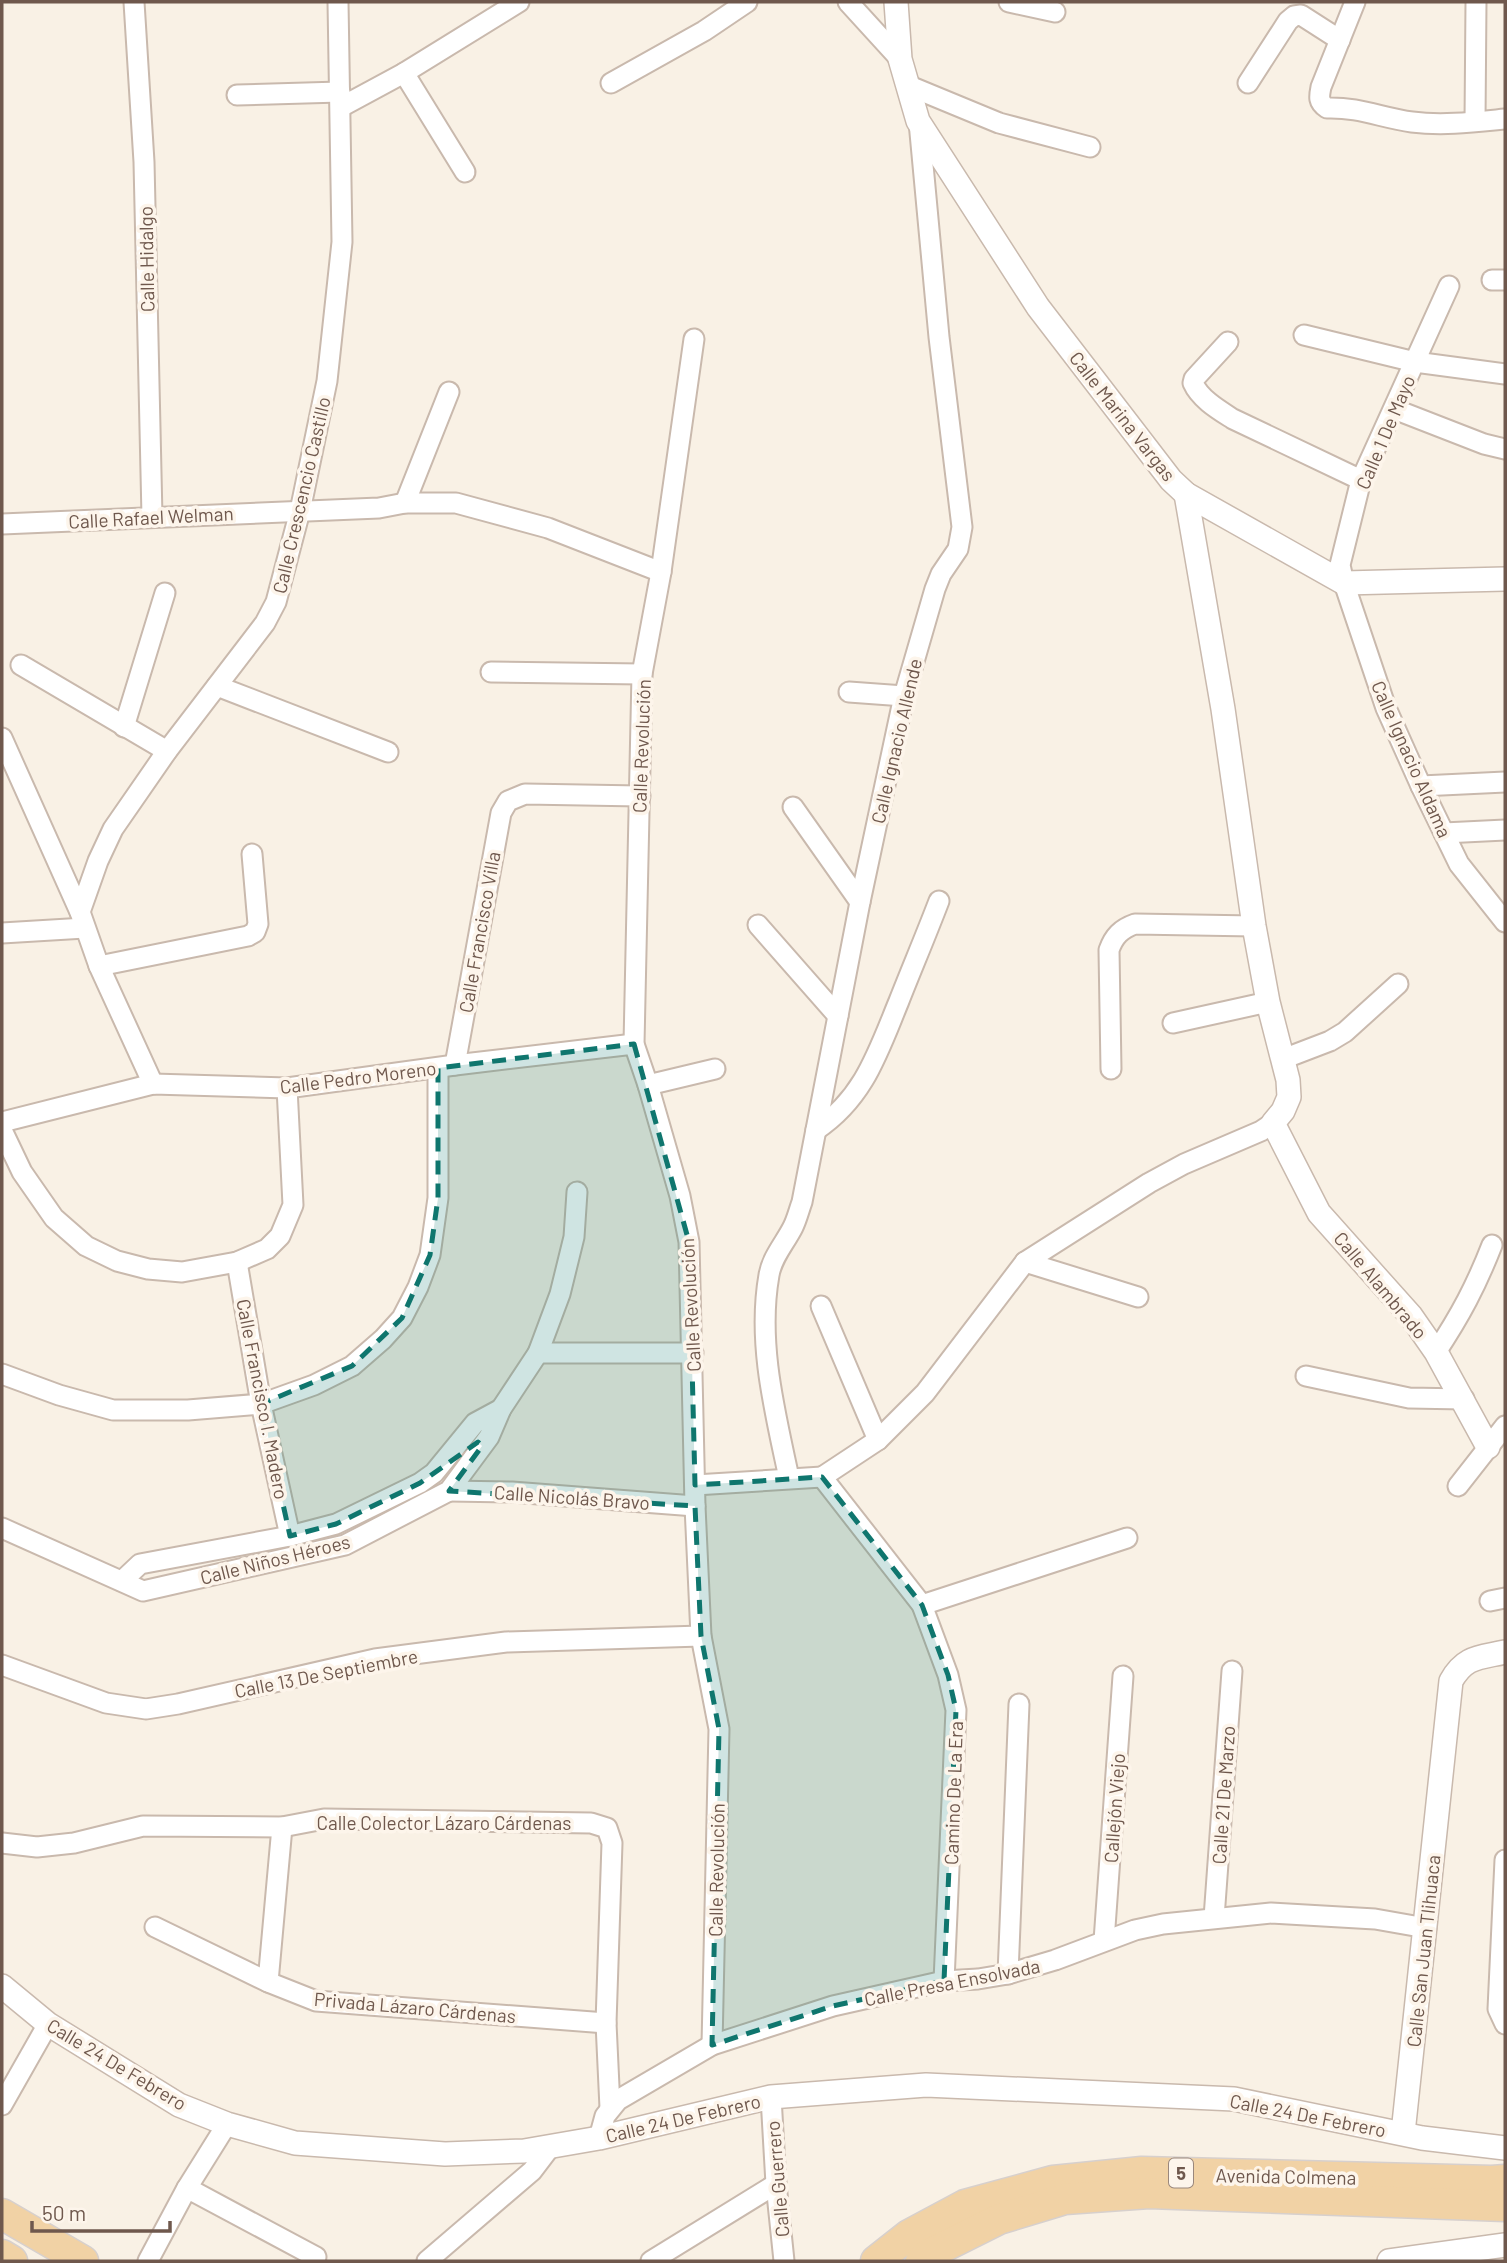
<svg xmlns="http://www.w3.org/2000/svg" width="1507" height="2263" viewBox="0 0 1507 2263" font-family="Barlow,sans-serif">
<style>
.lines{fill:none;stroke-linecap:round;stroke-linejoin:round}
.minor-casing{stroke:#c9b9ad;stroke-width:23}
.tertiary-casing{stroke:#c9b9ad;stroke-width:26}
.primary-casing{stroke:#d7d0cd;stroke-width:33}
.minor{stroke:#fff;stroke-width:19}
.tertiary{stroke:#fff;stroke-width:23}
.primary{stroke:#f1d2a5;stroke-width:30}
.marked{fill:#0f766e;fill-opacity:0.2;stroke:#0f766e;stroke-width:5;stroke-dasharray:14 9;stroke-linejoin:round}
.labels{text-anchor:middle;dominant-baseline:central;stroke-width:7;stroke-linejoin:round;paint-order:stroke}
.shield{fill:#fdf5eb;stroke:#9a877c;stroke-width:2}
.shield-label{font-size:18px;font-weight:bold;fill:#6f584d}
.street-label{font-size:19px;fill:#6f584d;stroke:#fdf5eb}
</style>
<rect width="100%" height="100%" fill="#f9f1e5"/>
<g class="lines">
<defs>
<g id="minor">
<path d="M 134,2 L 144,162 L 152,517"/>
<path d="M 848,2 L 900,59"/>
<path d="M 1009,2 L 1055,12"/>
<path d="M 1355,2 L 1321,87 C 1319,97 1318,102 1327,108 C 1359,107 1382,118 1412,122 C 1443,126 1475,122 1505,119"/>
<path d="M 404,73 L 465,172"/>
<path d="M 611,83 L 704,31 L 747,2"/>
<path d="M 1248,83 L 1288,21 L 1294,16 L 1301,15 L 1340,40"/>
<path d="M 907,85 L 999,123 L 1090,147"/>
<path d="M 237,95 L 340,92"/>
<path d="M 341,107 L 404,73 L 519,2"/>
<path d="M 1475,121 L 1476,2"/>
<path d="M 1492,280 L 1505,280"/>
<path d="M 1449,286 L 1361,480 L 1340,565 L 1344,583 L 1386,708 L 1421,786 L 1459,864 L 1505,922"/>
<path d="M 1304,335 L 1415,362 L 1505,374"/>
<path d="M 694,339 L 661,572 L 642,674 L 634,1044 L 648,1085 L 680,1196 L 689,1242 L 695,1506 L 701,1636 L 719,1729 L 712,2045"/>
<path d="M 1228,342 L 1194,379 L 1193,383 C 1200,399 1219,410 1233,419 L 1361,480"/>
<path d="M 1394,409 L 1484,444 L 1505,449"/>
<path d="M 405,503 L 449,392"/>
<path d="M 2,524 L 379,508 L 405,503 L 456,503 L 548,528 L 661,572"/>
<path d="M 21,665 L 167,751"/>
<path d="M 491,672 L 642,674"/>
<path d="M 217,686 L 388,752"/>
<path d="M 849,692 L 904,696"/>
<path d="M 124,727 L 165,593"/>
<path d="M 2,738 L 80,912 L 99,966 L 153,1084"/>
<path d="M 1421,786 L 1505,782"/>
<path d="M 793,807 L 860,902"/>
<path d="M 1444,833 L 1505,830"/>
<path d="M 80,912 L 98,861 L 113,829 L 167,751 L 265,623 L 276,602 L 300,511 L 327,381 L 342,242 L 338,2"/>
<path d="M 758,925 L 838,1016"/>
<path d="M 2,933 L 85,928"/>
<path d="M 99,966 L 248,936 L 255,932 L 258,924 L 252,854"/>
<path d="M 1173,1023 L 1268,1002"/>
<path d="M 1283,1059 L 1330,1041 L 1345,1032 L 1398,984"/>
<path d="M 455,1065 L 501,813 L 508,801 L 525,794 L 640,796"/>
<path d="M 1111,1069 L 1109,950 C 1114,936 1121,929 1135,924 L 1254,926"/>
<path d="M 648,1085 L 715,1069"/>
<path d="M 2,1122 L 153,1084 L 287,1088 L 455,1065 L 634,1044"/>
<path d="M 2,1130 L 22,1172 L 54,1218 L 86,1246 L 117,1261 L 148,1269 L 182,1272 L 237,1262 L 267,1249 L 280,1236 L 293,1205 L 287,1088"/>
<path d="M 816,1130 C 864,1098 878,1052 899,1001 C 912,968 926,935 939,901"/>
<path d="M 237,1262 L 261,1404 L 290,1536"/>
<path d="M 1025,1262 L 1138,1297"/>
<path d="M 821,1306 L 878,1440"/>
<path d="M 1436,1352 C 1460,1316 1476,1286 1492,1245"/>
<path d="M 538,1353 L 693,1353"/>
<path d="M 2,1374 L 59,1395 L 113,1410 L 188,1410 L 261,1404 L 314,1385 L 352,1366 L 383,1339 L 402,1318 L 418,1287 L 430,1255 L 438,1198 L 438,1068"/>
<path d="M 1306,1376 L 1409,1398 L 1464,1399"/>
<path d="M 822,1477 L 878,1440 L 925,1393 L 1025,1262 L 1149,1183 L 1184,1164 L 1261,1131 L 1273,1123"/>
<path d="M 822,1477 L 922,1605 L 948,1675 L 956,1710 L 944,1981"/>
<path d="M 789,1478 C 775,1412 757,1343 769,1275 C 772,1257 785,1243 793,1227 C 797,1219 799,1210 802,1202 L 860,902 L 904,696 L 935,589 L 941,574 L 958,549 L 962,527 L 939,337 L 919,122"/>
<path d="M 695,1485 L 822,1477"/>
<path d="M 1458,1486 L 1505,1426"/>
<path d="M 449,1491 L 512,1492 L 695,1506"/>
<path d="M 2,1528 L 143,1591 L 345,1545 L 449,1491 L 489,1437 L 501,1409 L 538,1353 L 560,1294 L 574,1237 L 577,1192"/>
<path d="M 122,1581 L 140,1564 L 290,1536 L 336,1524 L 420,1483 L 434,1473 L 475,1423 L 501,1409"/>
<path d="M 1490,1601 L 1505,1598"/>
<path d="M 922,1605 L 1127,1538"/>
<path d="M 2,1665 L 106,1703 L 146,1709 L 178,1704 L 375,1659 L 506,1642 L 701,1636"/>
<path d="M 2,1843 L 37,1847 L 74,1843 L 143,1826 L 282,1827 L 324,1819 L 591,1823 L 607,1828 L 612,1843 L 606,2023 L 610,2108"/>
<path d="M 1505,1860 L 1498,2009 L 1505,2024"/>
<path d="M 1214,1918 L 1232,1671"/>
<path d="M 155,1927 L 268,1982 L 316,2001 L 606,2023"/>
<path d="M 1104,1941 L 1123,1676"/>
<path d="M 1008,1974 L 1019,1704"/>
<path d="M 268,1982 L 282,1827"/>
<path d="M 771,2097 L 776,2184 L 784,2261"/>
<path d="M 2,2105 L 48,2024"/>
<path d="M 599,2138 L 605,2116 L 618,2100 L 712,2045 L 833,2006 L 944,1981 L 978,1979 L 1008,1974 L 1055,1960 L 1135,1930 L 1163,1924 L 1271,1913 L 1375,1919 L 1426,1928"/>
<path d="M 187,2188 L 316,2257"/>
<path d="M 148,2261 L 187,2188 L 227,2124"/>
<path d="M 427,2261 L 532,2171 L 551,2146"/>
<path d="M 651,2261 L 776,2184"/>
</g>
<g id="tertiary">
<path d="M 896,2 L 900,59 L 918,121 L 1038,307 L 1171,480 L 1186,494 L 1344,583 L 1505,579"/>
<path d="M 1186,494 L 1223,709 L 1254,926 L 1268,1002 L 1288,1080 L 1289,1097 L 1283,1111 L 1273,1123 L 1319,1213 L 1411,1316 L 1436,1352 L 1488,1447"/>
<path d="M 2,1986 L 48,2024 L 179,2105 L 227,2124 L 295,2143 L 445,2154 L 524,2151 L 599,2138 L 771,2097 L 926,2085 L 1234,2099 L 1422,2138 L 1505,2148"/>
<path d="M 1403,2133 L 1451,1681 C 1465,1656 1479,1658 1505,1652"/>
<path d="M 1389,2261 L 1505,2245"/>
</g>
<g id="primary">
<path d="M 2,2214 L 83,2261"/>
<path d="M 2,2255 L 12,2261"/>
<path d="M 876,2261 L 909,2235 L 965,2205 L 1053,2181 L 1142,2172 L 1492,2181 L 1505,2180"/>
<path d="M 921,2261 L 929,2254 L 999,2219 L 1065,2199 L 1149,2193 L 1505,2206"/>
</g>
</defs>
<use href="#minor" class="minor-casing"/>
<use href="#tertiary" class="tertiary-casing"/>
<use href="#primary" class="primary-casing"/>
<use href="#minor" class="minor"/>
<use href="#tertiary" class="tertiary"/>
<use href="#primary" class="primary"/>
</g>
<path class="marked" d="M 634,1044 L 689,1242 L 695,1485 L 822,1477 L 922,1605 L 948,1675 L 956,1710 L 944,1981 L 833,2006 L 712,2045 L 719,1729 L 701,1636 L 695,1506 L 449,1491 L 482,1446 L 478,1442 L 420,1483 L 336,1524 L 290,1536 L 261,1404 L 352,1366 L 402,1318 L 430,1255 L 438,1198 L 438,1068 Z"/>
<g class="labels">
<rect class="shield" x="1169" y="2158.5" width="24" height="29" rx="5"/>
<g class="shield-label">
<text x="1181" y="2173">5</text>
</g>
<g class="street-label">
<text transform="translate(146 259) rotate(-91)">Calle Hidalgo</text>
<text transform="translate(1123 416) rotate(52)">Calle Marina Vargas</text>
<text transform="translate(1385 432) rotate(-67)">Calle 1 De Mayo</text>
<text transform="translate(301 495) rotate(-77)">Calle Crescencio Castillo</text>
<text transform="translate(151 517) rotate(-3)">Calle Rafael Welman</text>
<text transform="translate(896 741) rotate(-77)">Calle Ignacio Allende</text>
<text transform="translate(641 746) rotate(-88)">Calle Revolución</text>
<text transform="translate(1412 759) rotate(66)">Calle Ignacio Aldama</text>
<text transform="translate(479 932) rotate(-80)">Calle Francisco Villa</text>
<text transform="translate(358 1077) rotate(-7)">Calle Pedro Moreno</text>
<text transform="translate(1381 1285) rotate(50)">Calle Alambrado</text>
<text transform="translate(690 1305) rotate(-93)">Calle Revolución</text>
<text transform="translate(263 1399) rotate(79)">Calle Francisco I. Madero</text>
<text transform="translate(572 1497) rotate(4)">Calle Nicolás Bravo</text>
<text transform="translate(275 1559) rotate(-14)">Calle Niños Héroes</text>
<text transform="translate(326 1673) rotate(-11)">Calle 13 De Septiembre</text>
<text transform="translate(953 1793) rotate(-88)">Camino De La Era</text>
<text transform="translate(1223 1795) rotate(-86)">Calle 21 De Marzo</text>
<text transform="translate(1114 1808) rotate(-86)">Callejón Viejo</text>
<text x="444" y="1822">Calle Colector Lázaro Cárdenas</text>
<text transform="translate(716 1870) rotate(-89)">Calle Revolución</text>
<text transform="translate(1423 1951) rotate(-84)">Calle San Juan Tlihuaca</text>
<text transform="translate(952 1982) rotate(-11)">Calle Presa Ensolvada</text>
<text transform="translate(415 2007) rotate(5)">Privada Lázaro Cárdenas</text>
<text transform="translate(117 2064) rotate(31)">Calle 24 De Febrero</text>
<text transform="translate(1308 2115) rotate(11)">Calle 24 De Febrero</text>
<text transform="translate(683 2118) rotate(-13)">Calle 24 De Febrero</text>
<text transform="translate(1286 2176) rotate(1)">Avenida Colmena</text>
<text transform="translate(777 2179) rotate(-95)">Calle Guerrero</text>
</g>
</g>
<rect width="1507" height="2263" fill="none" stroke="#6f584d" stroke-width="7"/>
<path d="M32 2221v10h138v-10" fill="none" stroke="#6f584d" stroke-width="3.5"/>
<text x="42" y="2221" font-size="21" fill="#6f584d" stroke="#fdf5eb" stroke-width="5" paint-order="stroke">50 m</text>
</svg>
